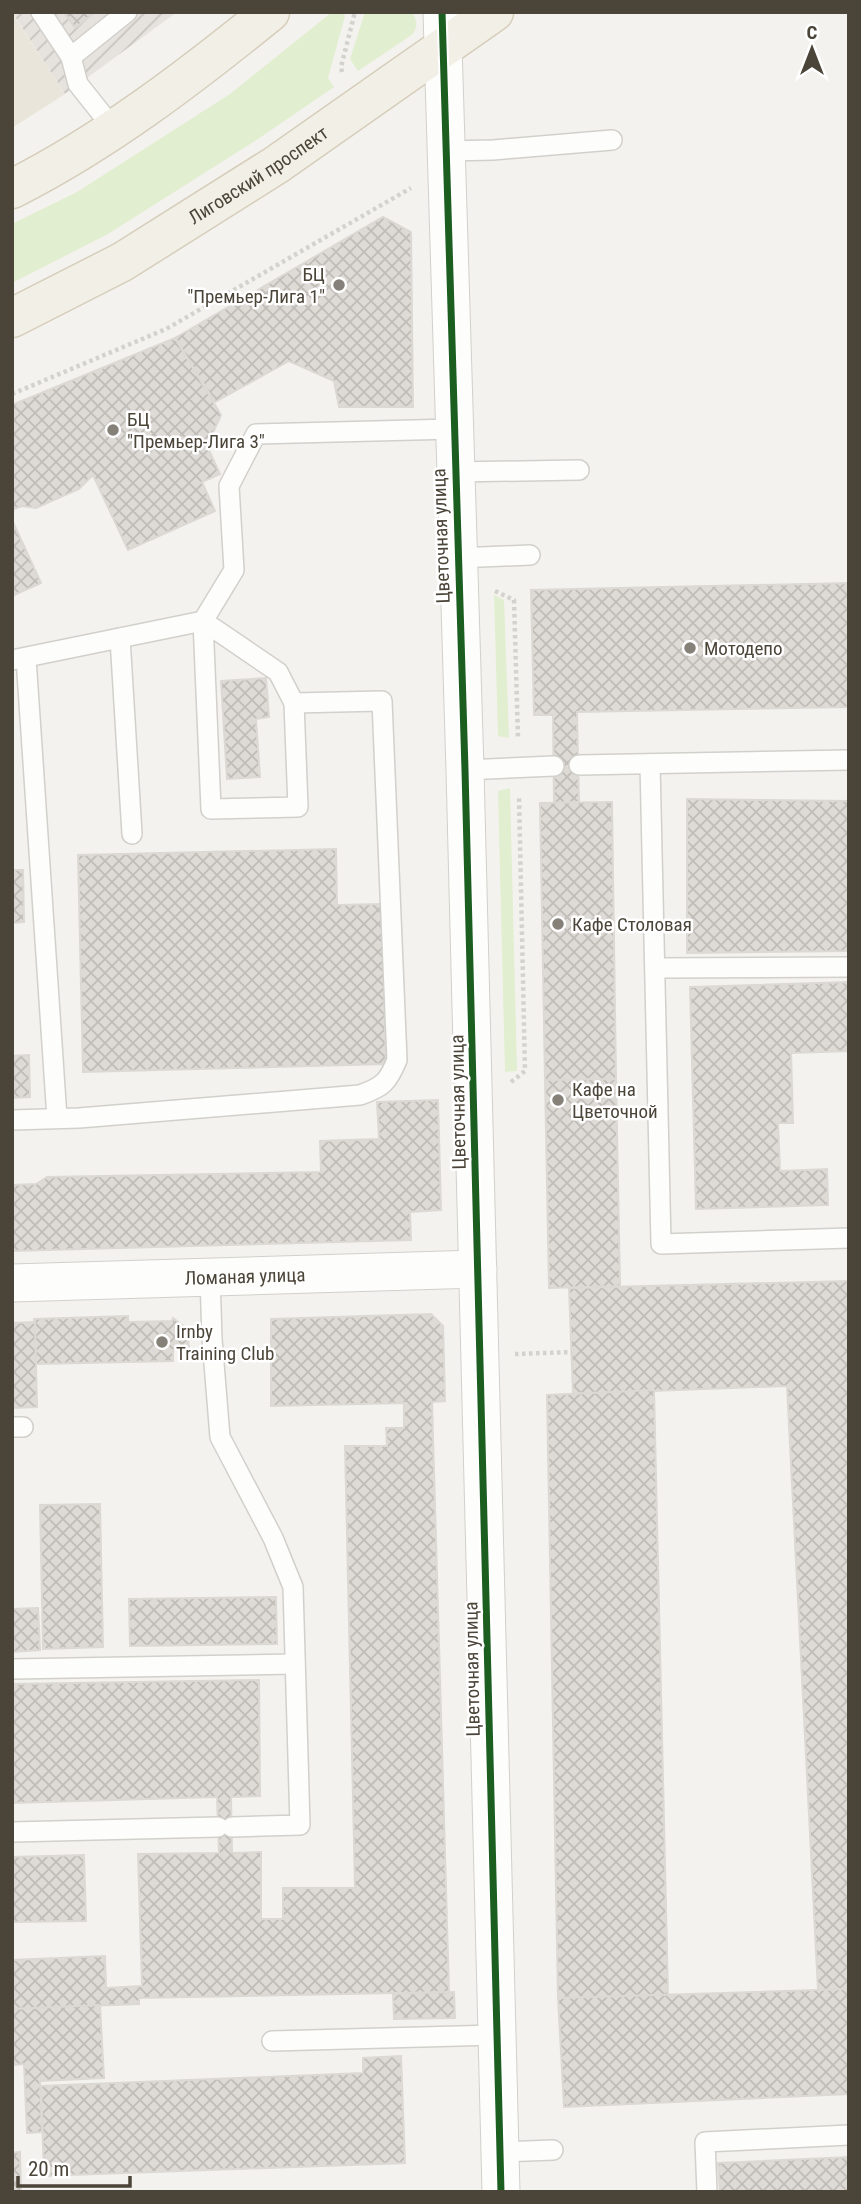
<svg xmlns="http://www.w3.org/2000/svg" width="861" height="2204" viewBox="0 0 861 2204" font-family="'Roboto Condensed',sans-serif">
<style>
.industrial{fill:url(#industrial-furrows)}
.education{fill:#eae5da}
.grass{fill:#e1eecf}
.building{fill:url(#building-cross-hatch);stroke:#dcd9d4;stroke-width:2}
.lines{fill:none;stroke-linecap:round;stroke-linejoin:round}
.service-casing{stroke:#d2d0cb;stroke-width:22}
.minor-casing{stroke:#d2d0cb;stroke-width:39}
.primary-casing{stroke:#d6cebb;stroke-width:41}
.path{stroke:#d3d2cc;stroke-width:4.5;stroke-dasharray:3.5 3.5;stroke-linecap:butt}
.service{stroke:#fdfdfc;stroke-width:19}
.minor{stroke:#fdfdfc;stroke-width:37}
.primary{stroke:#f2efe6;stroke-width:38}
.cycleway-casing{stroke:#fff;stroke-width:11}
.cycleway{stroke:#1b5e20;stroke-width:7}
.poi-dot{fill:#868178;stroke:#fff;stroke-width:2.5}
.labels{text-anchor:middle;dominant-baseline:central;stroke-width:5;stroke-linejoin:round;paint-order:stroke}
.street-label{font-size:19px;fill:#4b4439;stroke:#fff}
.poi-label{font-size:19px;fill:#4b4439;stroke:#fff;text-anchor:start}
</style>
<defs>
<pattern id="industrial-furrows" width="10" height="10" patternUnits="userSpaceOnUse" patternTransform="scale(1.75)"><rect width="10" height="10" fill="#e6e2de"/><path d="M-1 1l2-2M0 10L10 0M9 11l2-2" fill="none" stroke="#c7c3bf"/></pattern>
<pattern id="building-cross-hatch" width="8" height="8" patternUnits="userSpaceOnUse" patternTransform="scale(1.75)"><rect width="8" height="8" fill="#dedbd6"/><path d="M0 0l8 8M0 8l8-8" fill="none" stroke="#c0bdb8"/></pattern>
</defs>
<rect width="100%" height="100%" fill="#f4f2ee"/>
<path class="industrial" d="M 12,12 L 177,12 L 65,94 Z"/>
<path class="education" d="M 12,13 L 65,94 L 12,128 Z"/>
<g class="grass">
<path d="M 332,12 L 342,12 L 345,16 L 328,78 L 334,87 L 258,139 L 108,234 L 12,283 L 12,224 L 77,192 L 230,94 Z"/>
<path d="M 365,12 L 412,12 C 417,20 418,26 413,34 L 358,71 L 350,59 Z"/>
<path d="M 494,595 L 504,600 L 509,738 L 498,736 Z"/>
<path d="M 510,788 L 517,1071 L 505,1072 L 498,791 Z"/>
</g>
<g class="building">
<path d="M 64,12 L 95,12 L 75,28 Z"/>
<path d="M 383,217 L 411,232 L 413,407 L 339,407 L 334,381 L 289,361 L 215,402 L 175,338 Z"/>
<path d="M 175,338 L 221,415 L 207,446 L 220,474 L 202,482 L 215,511 L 128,550 L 93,475 L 79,489 L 36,508 L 22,506 L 12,510 L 12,405 Z"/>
<path d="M 12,520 L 41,583 L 12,596 Z"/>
<path d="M 849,583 L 849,707 L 577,712 L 579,802 L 554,803 L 553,715 L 534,715 L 531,590 Z"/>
<path d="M 266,678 L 269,717 L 256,719 L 260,777 L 227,779 L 221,681 Z"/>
<path d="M 687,799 L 849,801 L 849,951 L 687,953 Z"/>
<path d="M 612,802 L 616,1079 L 545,1080 L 540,803 Z"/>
<path d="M 336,849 L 337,905 L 382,904 L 386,1064 L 83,1072 L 78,855 Z"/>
<path d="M 12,870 L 23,870 L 24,922 L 12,923 Z"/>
<path d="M 849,982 L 849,1051 L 791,1053 L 793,1123 L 778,1123 L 780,1171 L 827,1169 L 828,1205 L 696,1209 L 690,987 Z"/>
<path d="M 29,1055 L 30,1097 L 12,1098 L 12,1056 Z"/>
<path d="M 616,1079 L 620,1286 L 549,1288 L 545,1080 Z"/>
<path d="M 438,1100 L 441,1210 L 410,1212 L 411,1240 L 12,1251 L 12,1185 L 36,1184 L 47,1177 L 321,1172 L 320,1141 L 379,1139 L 377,1102 Z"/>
<path d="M 849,1281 L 849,1989 L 818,1990 L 787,1386 L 573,1394 L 569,1288 Z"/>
<path d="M 431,1314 L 443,1326 L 445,1401 L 432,1402 L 449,1992 L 139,1998 L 139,2004 L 12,2009 L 12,1960 L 105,1956 L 106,1988 L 142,1986 L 138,1854 L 219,1853 L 217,1797 L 12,1803 L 12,1684 L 259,1680 L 260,1796 L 231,1797 L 232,1853 L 261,1852 L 261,1919 L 283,1919 L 283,1888 L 355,1888 L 345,1446 L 387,1446 L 386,1428 L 404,1428 L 404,1403 L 271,1406 L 271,1319 Z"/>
<path d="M 128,1316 L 128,1322 L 172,1321 L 173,1318 L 192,1332 L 191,1335 L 188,1336 L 189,1350 L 173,1350 L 173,1361 L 36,1364 L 34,1319 Z"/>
<path d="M 35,1322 L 37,1407 L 12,1408 L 12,1323 Z"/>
<path d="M 654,1390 L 668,1995 L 558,1998 L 547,1395 Z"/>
<path d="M 100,1504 L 103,1647 L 43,1649 L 40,1505 Z"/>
<path d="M 276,1597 L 277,1644 L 130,1646 L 129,1599 Z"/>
<path d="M 38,1608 L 40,1650 L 12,1652 L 12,1609 Z"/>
<path d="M 84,1855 L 86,1921 L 12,1922 L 12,1857 Z"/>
<path d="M 849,1989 L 849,2094 L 564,2107 L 558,1998 Z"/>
<path d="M 454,1992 L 455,2018 L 394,2019 L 393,1994 Z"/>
<path d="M 100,2005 L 104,2078 L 40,2081 L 42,2132 L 27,2133 L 24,2064 L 12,2065 L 12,2009 Z"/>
<path d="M 401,2056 L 405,2163 L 44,2176 L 41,2086 L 363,2073 L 363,2058 Z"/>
<path d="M 20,2152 L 21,2192 L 12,2192 L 12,2153 Z"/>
<path d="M 849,2157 L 849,2192 L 720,2192 L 718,2163 Z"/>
</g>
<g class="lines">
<defs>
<g id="service">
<path d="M 41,12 L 71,57 L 78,84 L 113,128"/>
<path d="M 71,57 L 127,12"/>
<path d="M 447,151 L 493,150 L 612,140"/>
<path d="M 455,472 L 579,470"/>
<path d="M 458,558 L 530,555"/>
<path d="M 203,621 L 211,809 L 298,807 L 294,703"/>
<path d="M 120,638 L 132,834"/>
<path d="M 26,658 L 57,1118"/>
<path d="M 12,660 L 203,621 L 234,570 L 229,486 L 256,434 L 453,429"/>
<path d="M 650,764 L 661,1244 L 849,1238"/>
<path d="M 579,765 L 849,760"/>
<path d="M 465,770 L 554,766"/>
<path d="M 655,968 L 849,967"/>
<path d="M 12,1120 L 79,1118 L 360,1095 C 383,1087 388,1082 397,1060 L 382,701 L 294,703 L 278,672 L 203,621"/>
<path d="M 210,1277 L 212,1339 L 220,1437 L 273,1538 L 293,1587 L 300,1825 L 232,1827"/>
<path d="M 12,1427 L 23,1427"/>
<path d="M 12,1669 L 295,1664"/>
<path d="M 12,1832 L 218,1827"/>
<path d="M 272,2041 L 496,2035"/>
<path d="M 499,2152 L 553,2150"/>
<path d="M 707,2192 L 705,2142 L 849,2135"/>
</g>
<g id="minor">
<path d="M 442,12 L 465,770 L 501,2192"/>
<path id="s1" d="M 12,1283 L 478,1269"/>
</g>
<g id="primary">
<path d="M 12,189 C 105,142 190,77 270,12"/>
<path id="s2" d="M 12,318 L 122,262 L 276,165 L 494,12"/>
</g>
</defs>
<use href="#service" class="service-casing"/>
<use href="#minor" class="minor-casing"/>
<use href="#primary" class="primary-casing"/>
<g class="path">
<path d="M 342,72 L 341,67 L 355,12"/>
<path d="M 12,394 L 166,329 L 411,188"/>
<path d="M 495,591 L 514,600 L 518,738"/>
<path d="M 511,1082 L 525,1071 L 519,796"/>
<path d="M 515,1354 L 572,1352"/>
</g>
<use href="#service" class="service"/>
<use href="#minor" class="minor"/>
<use href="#primary" class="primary"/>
<defs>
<path id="cycleway" d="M 442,12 L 465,770 L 501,2192"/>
</defs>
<use href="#cycleway" class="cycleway-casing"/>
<use href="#cycleway" class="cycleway"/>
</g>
<g class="poi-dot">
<circle cx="339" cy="285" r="7"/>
<circle cx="113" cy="430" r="7"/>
<circle cx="690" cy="648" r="7"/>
<circle cx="558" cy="924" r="7"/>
<circle cx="558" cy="1100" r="7"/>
<circle cx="162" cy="1342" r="7"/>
</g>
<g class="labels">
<g class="street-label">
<text stroke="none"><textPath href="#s2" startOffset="285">Лиговский проспект</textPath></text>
<text transform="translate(441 536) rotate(-92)">Цветочная улица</text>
<text transform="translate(458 1102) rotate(-91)">Цветочная улица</text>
<text stroke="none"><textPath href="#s1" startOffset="233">Ломаная улица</textPath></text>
<text transform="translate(472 1669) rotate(-91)">Цветочная улица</text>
</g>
<g class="poi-label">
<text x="325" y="274" text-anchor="end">БЦ<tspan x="325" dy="22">"Премьер-Лига 1"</tspan></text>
<text x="127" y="419">БЦ<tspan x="127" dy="22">"Премьер-Лига 3"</tspan></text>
<text x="704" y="648">Мотодепо</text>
<text x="572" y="924">Кафе Столовая</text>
<text x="572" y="1089">Кафе на<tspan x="572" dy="22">Цветочной</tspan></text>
<text x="176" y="1331">Irnby<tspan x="176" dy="22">Training Club</tspan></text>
</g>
</g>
<rect width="861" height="2204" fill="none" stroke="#4b4439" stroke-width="28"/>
<g transform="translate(812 49)" stroke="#ffffff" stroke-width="5" paint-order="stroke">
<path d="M0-5L12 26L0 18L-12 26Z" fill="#4b4439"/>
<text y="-10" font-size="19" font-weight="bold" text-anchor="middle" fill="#4b4439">С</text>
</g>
<path d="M18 2176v10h112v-10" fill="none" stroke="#4b4439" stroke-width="3.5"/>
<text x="28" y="2176" font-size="21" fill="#4b4439" stroke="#ffffff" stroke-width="5" paint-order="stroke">20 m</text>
</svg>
